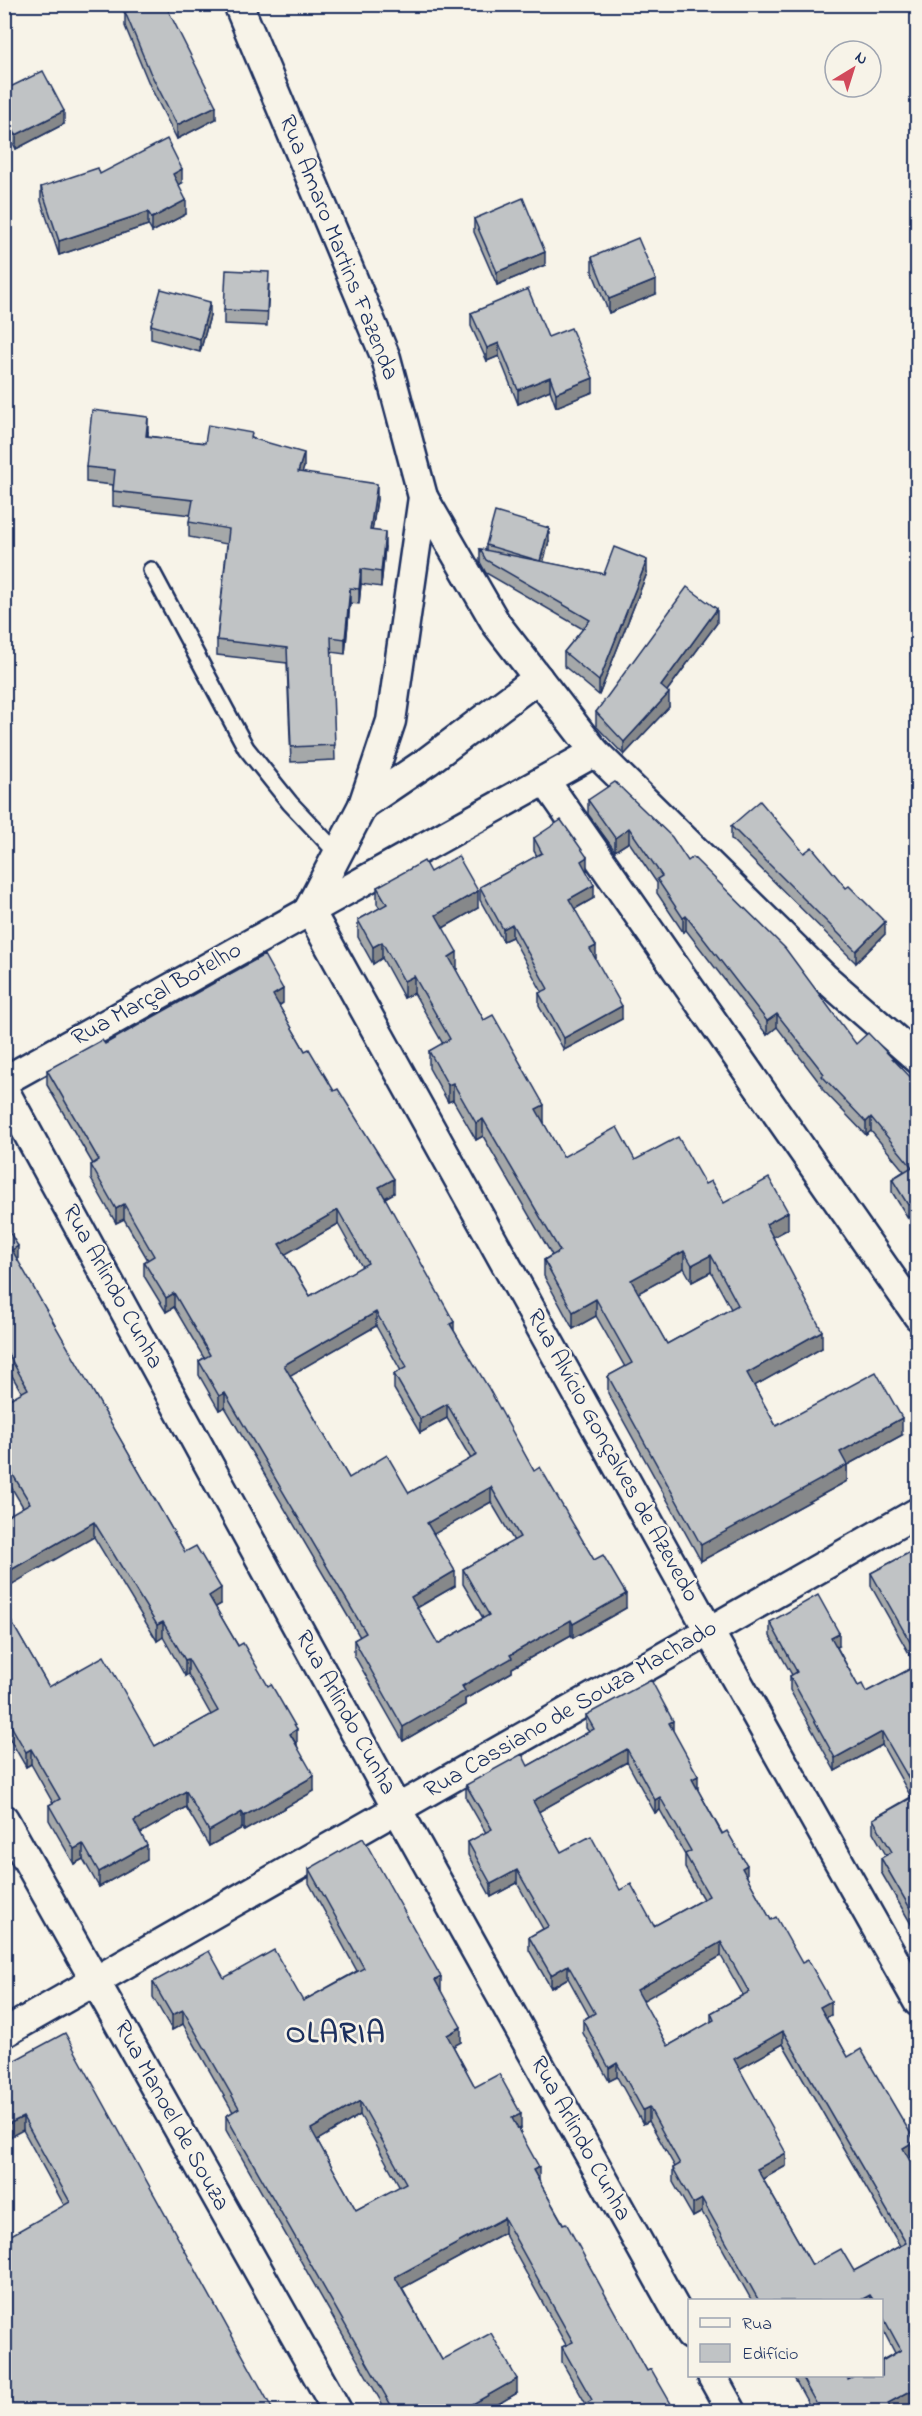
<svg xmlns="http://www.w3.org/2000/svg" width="922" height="2416" viewBox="0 0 922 2416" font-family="'Indie Flower',sans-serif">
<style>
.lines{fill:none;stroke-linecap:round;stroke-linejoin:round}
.service-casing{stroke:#1b2f5e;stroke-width:20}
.minor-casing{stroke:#1b2f5e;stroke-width:33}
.service{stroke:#f7f3e8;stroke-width:15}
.minor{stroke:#f7f3e8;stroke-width:28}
.wall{fill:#a5a8a9;stroke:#1b2f5e;stroke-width:1.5;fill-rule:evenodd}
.shaded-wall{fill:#86888a;stroke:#1b2f5e;stroke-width:1.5}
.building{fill:#c0c3c5;stroke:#1b2f5e;stroke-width:1.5;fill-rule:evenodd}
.labels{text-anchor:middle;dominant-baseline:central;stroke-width:5;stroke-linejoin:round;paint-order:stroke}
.street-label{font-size:24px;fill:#1b2f5e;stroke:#f7f3e8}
.district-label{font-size:30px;font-weight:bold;letter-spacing:1.5px;fill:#1b2f5e;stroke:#f7f3e8}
</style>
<rect width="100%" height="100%" fill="#f7f3e8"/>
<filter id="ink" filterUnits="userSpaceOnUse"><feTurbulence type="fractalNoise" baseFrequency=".0167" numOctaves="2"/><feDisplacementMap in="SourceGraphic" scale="12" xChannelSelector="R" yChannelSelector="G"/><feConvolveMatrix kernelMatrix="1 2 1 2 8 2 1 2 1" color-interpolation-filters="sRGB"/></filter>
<g filter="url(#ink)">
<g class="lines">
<defs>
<path id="service" d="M 151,570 L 246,748 L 290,803 L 339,855"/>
<g id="minor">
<path d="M 238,4 L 386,358 L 423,497 L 391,721 L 363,805 L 309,909"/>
<path d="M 423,497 L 497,625 L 595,752"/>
<path d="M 546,782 L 918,1316"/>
<path d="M 363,805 L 428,761 L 538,678"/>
<path d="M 309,909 L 709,1631 L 918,2002"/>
<path d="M 4,1081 L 595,752 L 824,977 L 918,1059"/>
<path d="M 4,1090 L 397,1809 L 690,2335"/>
<path d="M 4,1819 L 338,2412"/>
<path d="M 4,2033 L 918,1512"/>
<path d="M 712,2376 L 732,2412"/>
</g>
</defs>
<use href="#service" class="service-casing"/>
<use href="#minor" class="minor-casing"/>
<use href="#service" class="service"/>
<use href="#minor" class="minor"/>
</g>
<g class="wall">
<path d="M 120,4 L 165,4 L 216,119 L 177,139 L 150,86 L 125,26 L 125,14 Z"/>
<path d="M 4,90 L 64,124 L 16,149 L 4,127 Z"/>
<path d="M 100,174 L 182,183 L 178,185 L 186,214 L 152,232 L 148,225 L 59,255 L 41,201 L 41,187 Z"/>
<path d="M 474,219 L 545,265 L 497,285 L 474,232 Z"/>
<path d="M 592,257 L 656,294 L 609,313 L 592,271 Z"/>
<path d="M 269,285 L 267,326 L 224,324 L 224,310 Z"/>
<path d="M 471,313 L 548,337 L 593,392 L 556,407 L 550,390 L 518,404 L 499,356 L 487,361 L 471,326 Z"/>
<path d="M 210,316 L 200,352 L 151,339 L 151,325 Z"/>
<path d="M 148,432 L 148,436 L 205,443 L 252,438 L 304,467 L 302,472 L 377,499 L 372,531 L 385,547 L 381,587 L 361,584 L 359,604 L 350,603 L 345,654 L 331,652 L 335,760 L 291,762 L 287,663 L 217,655 L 217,640 L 227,544 L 189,537 L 189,522 L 191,515 L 113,506 L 113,485 L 86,482 L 86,467 Z"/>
<path d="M 549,541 L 543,562 L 604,574 L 647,573 L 599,695 L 564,666 L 564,652 L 583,629 L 486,573 L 480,562 L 480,549 L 486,550 L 486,545 Z"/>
<path d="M 717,623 L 667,691 L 669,707 L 624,755 L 596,726 L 596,712 Z"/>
<path d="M 588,800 L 688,861 L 856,1044 L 918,1085 L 908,1218 L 892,1192 L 892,1179 L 904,1171 L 871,1131 L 866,1135 L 822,1089 L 822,1086 L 777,1027 L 767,1035 L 686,930 L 683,932 L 657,893 L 657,883 L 629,842 L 615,851 L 588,814 Z"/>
<path d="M 731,826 L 804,853 L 846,888 L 885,934 L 856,963 L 731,839 Z"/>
<path d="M 534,838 L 587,870 L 586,870 L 594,898 L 575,909 L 596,958 L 595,959 L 622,1019 L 564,1050 L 539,1006 L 539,993 L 542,992 L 512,937 L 503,941 L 480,900 L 480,887 L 537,856 L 534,851 Z"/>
<path d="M 430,872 L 478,908 L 443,928 L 457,969 L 456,970 L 484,1020 L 544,1122 L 543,1122 L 563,1157 L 635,1160 L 705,1184 L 724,1203 L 788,1229 L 773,1237 L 822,1348 L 754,1386 L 776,1426 L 902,1435 L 847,1465 L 847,1481 L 701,1561 L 608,1393 L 608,1376 L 625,1367 L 596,1316 L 573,1329 L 544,1276 L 544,1260 L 552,1255 L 483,1136 L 476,1140 L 453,1100 L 448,1102 L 429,1068 L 429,1051 L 443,1044 L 414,993 L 404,998 L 382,958 L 373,964 L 358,937 L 358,920 L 380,908 L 377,904 L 377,887 ZM 684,1268 L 692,1282 L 711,1272 L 731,1309 L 667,1344 L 638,1293 Z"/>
<path d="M 283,1003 L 279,1006 L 305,1051 L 394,1193 L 385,1198 L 454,1331 L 534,1471 L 626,1608 L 573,1638 L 571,1635 L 512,1668 L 512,1672 L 465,1699 L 465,1705 L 403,1741 L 354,1655 L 354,1640 L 360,1637 L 225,1407 L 219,1410 L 199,1375 L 199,1361 L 204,1358 L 174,1307 L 166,1312 L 144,1276 L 144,1262 L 148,1260 L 124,1219 L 116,1223 L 91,1179 L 91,1165 L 93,1164 L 47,1085 L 47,1070 L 105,1044 ZM 338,1224 L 362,1267 L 310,1296 L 285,1254 ZM 376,1326 L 401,1371 L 394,1374 L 394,1389 L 420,1433 L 447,1418 L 471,1459 L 409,1493 L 349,1478 L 290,1375 ZM 491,1502 L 514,1541 L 463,1569 L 463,1584 L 483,1618 L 438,1644 L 417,1608 L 455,1586 L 433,1534 Z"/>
<path d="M 4,1223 L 18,1262 L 185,1552 L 221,1604 L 215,1607 L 297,1745 L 314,1791 L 244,1831 L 242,1828 L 209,1846 L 186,1807 L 140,1833 L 147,1860 L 99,1887 L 83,1859 L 74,1864 L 49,1820 L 49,1805 L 53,1803 L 31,1764 L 26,1767 L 4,1729 L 4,1609 L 49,1687 L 155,1746 L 211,1715 L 188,1674 L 185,1676 L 163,1637 L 157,1641 L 94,1537 L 23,1507 L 4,1475 L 4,1402 L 22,1393 L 4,1362 Z"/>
<path d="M 918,1548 L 918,1936 L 881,1872 L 881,1858 L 886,1855 L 873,1832 L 873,1819 L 911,1797 L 882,1745 L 835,1771 L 790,1690 L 790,1676 L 792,1675 L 770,1636 L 770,1622 L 839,1646 L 837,1647 L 858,1686 L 866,1692 L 916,1666 L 871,1586 L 871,1573 Z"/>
<path d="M 586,1715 L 673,1732 L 698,1790 L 771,1920 L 831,2015 L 826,2017 L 848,2057 L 915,2154 L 908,2158 L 918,2176 L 918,2400 L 897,2412 L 813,2412 L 793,2376 L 846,2376 L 848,2379 L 895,2353 L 882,2328 L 882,2301 L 752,2301 L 702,2212 L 693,2217 L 673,2182 L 673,2168 L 675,2167 L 649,2121 L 643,2124 L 617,2077 L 609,2081 L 583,2033 L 583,2020 L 589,2016 L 568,1978 L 551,1988 L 529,1950 L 529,1937 L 543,1929 L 517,1883 L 491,1897 L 468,1855 L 468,1842 L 486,1833 L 466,1798 L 466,1785 L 528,1766 L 589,1732 L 586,1728 ZM 627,1762 L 655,1813 L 660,1810 L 685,1855 L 685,1868 L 703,1899 L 654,1926 L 620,1890 L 561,1852 L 538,1812 ZM 721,1956 L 743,1995 L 711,2013 L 711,2022 L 668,2046 L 642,2000 ZM 783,2044 L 900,2246 L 854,2271 L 812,2265 L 763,2179 L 786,2166 L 739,2069 Z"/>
<path d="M 309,1869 L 441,1991 L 461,2042 L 453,2046 L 475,2087 L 521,2128 L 519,2129 L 539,2181 L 647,2371 L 674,2412 L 586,2404 L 562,2362 L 562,2347 L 566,2345 L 504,2233 L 402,2288 L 442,2360 L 517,2393 L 485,2412 L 387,2412 L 226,2130 L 226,2116 L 233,2112 L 183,2024 L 172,2030 L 153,1997 L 153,1982 L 224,1978 L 303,2001 L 357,1971 L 309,1883 ZM 360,2115 L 400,2187 L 356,2210 L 317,2140 Z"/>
<path d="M 4,2066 L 274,2412 L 64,2205 L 23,2130 Z"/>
</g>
<g class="shaded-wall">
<path d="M 216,106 L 216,119 L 177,139 L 177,125 Z"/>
<path d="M 64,111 L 64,124 L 16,149 L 16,135 Z"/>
<path d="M 182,169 L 182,183 L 173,188 L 173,174 Z"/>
<path d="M 186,200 L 186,214 L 152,232 L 152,218 Z"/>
<path d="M 148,212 L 148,225 L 59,255 L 59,241 Z"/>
<path d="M 545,252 L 545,265 L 497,285 L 497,272 Z"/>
<path d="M 656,280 L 656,294 L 609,313 L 609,299 Z"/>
<path d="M 210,302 L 210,316 L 200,352 L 200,339 Z"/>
<path d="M 499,343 L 499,356 L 487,361 L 487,348 Z"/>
<path d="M 550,377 L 550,390 L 518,404 L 518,390 Z"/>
<path d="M 593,378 L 593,392 L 556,407 L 556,393 Z"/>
<path d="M 148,417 L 148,432 L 146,451 L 146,436 Z"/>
<path d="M 304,453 L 304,467 L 298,487 L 298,472 Z"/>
<path d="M 377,484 L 377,499 L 370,545 L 370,530 Z"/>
<path d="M 549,528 L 549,541 L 540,575 L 540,561 Z"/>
<path d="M 385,532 L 385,547 L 381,587 L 381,572 Z"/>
<path d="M 647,560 L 647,573 L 599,695 L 599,681 Z"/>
<path d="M 361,569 L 361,584 L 359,604 L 359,589 Z"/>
<path d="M 350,588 L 350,603 L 345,654 L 345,639 Z"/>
<path d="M 717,609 L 717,623 L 661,699 L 661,686 Z"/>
<path d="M 669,693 L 669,707 L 624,755 L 624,742 Z"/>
<path d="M 629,828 L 629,842 L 615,851 L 615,838 Z"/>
<path d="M 587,857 L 587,870 L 581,874 L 581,861 Z"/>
<path d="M 594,885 L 594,898 L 569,912 L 569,899 Z"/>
<path d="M 478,891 L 478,908 L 436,932 L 436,915 Z"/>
<path d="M 686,916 L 686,930 L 683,932 L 683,918 Z"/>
<path d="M 885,922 L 885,934 L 856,963 L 856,951 Z"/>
<path d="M 512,924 L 512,937 L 503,941 L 503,929 Z"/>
<path d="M 382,942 L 382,958 L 373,964 L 373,947 Z"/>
<path d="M 596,946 L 596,958 L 590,962 L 590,949 Z"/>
<path d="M 457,952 L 457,969 L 449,974 L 449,957 Z"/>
<path d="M 414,976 L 414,993 L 404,998 L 404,981 Z"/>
<path d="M 283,989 L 283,1003 L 273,1009 L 273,995 Z"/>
<path d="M 622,1006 L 622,1019 L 564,1050 L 564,1038 Z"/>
<path d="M 777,1014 L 777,1027 L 767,1035 L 767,1021 Z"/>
<path d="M 453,1083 L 453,1100 L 448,1102 L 448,1085 Z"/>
<path d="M 544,1105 L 544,1122 L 536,1126 L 536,1109 Z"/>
<path d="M 871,1117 L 871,1131 L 866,1135 L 866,1122 Z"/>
<path d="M 483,1119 L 483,1136 L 476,1140 L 476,1123 Z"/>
<path d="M 394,1179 L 394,1193 L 379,1201 L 379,1187 Z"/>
<path d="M 918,1199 L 918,1213 L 908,1218 L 908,1205 Z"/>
<path d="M 124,1204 L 124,1219 L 116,1223 L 116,1209 Z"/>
<path d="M 338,1210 L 338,1224 L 279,1258 L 279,1244 Z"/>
<path d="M 788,1212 L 788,1229 L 766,1241 L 766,1224 Z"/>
<path d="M 18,1246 L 18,1262 L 12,1250 Z"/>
<path d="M 684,1251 L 684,1268 L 631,1297 L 631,1280 Z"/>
<path d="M 711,1255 L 711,1272 L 692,1282 L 692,1265 Z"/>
<path d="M 174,1293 L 174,1307 L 166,1312 L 166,1298 Z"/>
<path d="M 596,1299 L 596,1316 L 573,1329 L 573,1312 Z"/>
<path d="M 376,1312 L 376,1326 L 284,1379 L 284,1365 Z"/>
<path d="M 454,1322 L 454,1336 L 450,1324 Z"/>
<path d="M 822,1331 L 822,1348 L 747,1390 L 747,1373 Z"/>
<path d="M 225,1393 L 225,1407 L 219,1410 L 219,1396 Z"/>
<path d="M 447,1404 L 447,1418 L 420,1433 L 420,1419 Z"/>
<path d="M 902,1418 L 902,1435 L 847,1465 L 847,1481 L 701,1561 L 701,1545 L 840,1452 Z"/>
<path d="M 491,1487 L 491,1502 L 427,1538 L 427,1523 Z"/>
<path d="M 94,1522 L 94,1537 L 4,1589 L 4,1574 Z"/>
<path d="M 455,1571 L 455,1586 L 411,1611 L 411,1597 Z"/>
<path d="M 221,1588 L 221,1604 L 209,1611 L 209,1596 Z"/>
<path d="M 626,1594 L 626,1608 L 573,1638 L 573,1624 Z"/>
<path d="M 571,1620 L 571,1635 L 512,1668 L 512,1672 L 465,1699 L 465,1705 L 403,1741 L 403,1727 L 510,1655 Z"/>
<path d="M 163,1622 L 163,1637 L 157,1641 L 157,1625 Z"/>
<path d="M 839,1633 L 839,1646 L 831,1651 L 831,1637 Z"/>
<path d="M 188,1659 L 188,1674 L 185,1676 L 185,1660 Z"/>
<path d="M 673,1721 L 673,1734 L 669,1723 Z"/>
<path d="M 297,1729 L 297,1745 L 290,1734 Z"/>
<path d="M 882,1732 L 882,1745 L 835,1771 L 835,1758 Z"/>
<path d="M 31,1749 L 31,1764 L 26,1767 L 26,1752 Z"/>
<path d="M 627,1749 L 627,1762 L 533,1815 L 533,1801 Z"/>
<path d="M 314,1776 L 314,1791 L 244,1831 L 244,1816 Z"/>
<path d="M 698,1776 L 698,1790 L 692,1779 Z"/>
<path d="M 918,1781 L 918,1794 L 912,1798 L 912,1784 Z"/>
<path d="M 186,1791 L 186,1807 L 134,1837 L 134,1821 Z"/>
<path d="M 660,1797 L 660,1810 L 655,1813 L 655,1800 Z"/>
<path d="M 242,1812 L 242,1828 L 209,1846 L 209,1831 Z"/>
<path d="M 83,1844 L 83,1859 L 74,1864 L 74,1849 Z"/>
<path d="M 147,1845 L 147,1860 L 99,1887 L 99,1872 Z"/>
<path d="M 747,1865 L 747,1879 L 742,1868 Z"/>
<path d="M 517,1870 L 517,1883 L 491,1897 L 491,1884 Z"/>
<path d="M 721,1942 L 721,1956 L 637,2004 L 637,1990 Z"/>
<path d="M 568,1965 L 568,1978 L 551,1988 L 551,1975 Z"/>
<path d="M 441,1977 L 441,1992 L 435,1980 Z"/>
<path d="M 831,2001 L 831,2015 L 820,2021 L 820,2007 Z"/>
<path d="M 183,2010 L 183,2024 L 172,2030 L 172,2015 Z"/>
<path d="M 461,2027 L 461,2042 L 447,2050 L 447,2035 Z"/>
<path d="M 783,2031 L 783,2044 L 734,2072 L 734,2059 Z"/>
<path d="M 617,2063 L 617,2077 L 609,2081 L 609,2068 Z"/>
<path d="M 360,2101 L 360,2115 L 311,2144 L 311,2129 Z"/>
<path d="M 649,2107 L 649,2121 L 643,2124 L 643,2110 Z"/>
<path d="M 521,2114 L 521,2128 L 512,2133 L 512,2118 Z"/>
<path d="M 23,2117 L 23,2130 L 4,2140 L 4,2126 Z"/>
<path d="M 915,2141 L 915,2154 L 903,2161 L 903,2148 Z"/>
<path d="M 786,2153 L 786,2166 L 757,2182 L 757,2169 Z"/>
<path d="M 539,2167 L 539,2181 L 533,2170 Z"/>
<path d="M 702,2199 L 702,2212 L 693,2217 L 693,2204 Z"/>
<path d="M 504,2218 L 504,2233 L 395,2292 L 395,2277 Z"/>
<path d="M 870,2295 L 870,2301 L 859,2301 Z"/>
<path d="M 517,2379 L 517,2393 L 485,2412 L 469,2412 L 469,2406 Z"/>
<path d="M 918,2387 L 918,2400 L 897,2412 L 888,2412 L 888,2403 Z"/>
</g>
<g class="building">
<path d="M 127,4 L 165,4 L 216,106 L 177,125 L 150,72 L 125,12 L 130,10 Z"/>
<path d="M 43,71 L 64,111 L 16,135 L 4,113 L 4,90 Z"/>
<path d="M 167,139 L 182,169 L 173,174 L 186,200 L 152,218 L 148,212 L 59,241 L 41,187 L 98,168 L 100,174 Z"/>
<path d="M 523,198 L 545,252 L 497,272 L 474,219 Z"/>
<path d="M 638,238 L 656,280 L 609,299 L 592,257 Z"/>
<path d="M 226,270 L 269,272 L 267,312 L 224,310 Z"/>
<path d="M 161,289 L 210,302 L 200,339 L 151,325 Z"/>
<path d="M 528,289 L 548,337 L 571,328 L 593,378 L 556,393 L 550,377 L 518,390 L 499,343 L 487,348 L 471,313 Z"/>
<path d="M 92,410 L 148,417 L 146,436 L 205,443 L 208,425 L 252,433 L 251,438 L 304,453 L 298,472 L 377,484 L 370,530 L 385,532 L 381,572 L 361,569 L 359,589 L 350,588 L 345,639 L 331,637 L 335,745 L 291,747 L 287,648 L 217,640 L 229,529 L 189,522 L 193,500 L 113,491 L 115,470 L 86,467 Z"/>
<path d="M 495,512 L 549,528 L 540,561 L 486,545 Z"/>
<path d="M 614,547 L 647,560 L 599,681 L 564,652 L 590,620 L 486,560 L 480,549 L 604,574 Z"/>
<path d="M 687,587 L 717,609 L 661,686 L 669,693 L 624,742 L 596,712 Z"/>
<path d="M 615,782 L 672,837 L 688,861 L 693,857 L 785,948 L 856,1044 L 868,1033 L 918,1085 L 918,1199 L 908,1205 L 892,1179 L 912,1167 L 871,1117 L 866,1122 L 822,1076 L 824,1074 L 777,1014 L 767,1021 L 686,916 L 683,918 L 657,879 L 662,876 L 629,828 L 615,838 L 588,800 Z"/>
<path d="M 760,801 L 804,853 L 812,847 L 846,888 L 849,886 L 885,922 L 856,951 L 731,826 Z"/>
<path d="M 561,820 L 587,857 L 581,861 L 594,885 L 569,899 L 596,946 L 590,949 L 622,1006 L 564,1038 L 539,993 L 548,989 L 512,924 L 503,929 L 480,887 L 542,853 L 534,838 Z"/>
<path d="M 458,856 L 478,891 L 436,915 L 457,952 L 449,957 L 484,1020 L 493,1015 L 544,1105 L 536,1109 L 563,1157 L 617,1127 L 635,1160 L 678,1137 L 705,1184 L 711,1181 L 724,1203 L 769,1178 L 788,1212 L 766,1224 L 822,1331 L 747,1373 L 776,1426 L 876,1372 L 902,1418 L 840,1452 L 847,1465 L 701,1545 L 608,1376 L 632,1363 L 596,1299 L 573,1312 L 544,1260 L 560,1251 L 483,1119 L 476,1123 L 453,1083 L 448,1085 L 429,1051 L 450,1039 L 414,976 L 404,981 L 382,942 L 373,947 L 358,920 L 387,904 L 377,887 L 424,861 L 430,872 ZM 684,1251 L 692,1265 L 711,1255 L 738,1305 L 667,1344 L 631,1280 Z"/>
<path d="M 264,955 L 283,989 L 273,995 L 305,1051 L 309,1049 L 334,1091 L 338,1089 L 394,1179 L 379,1187 L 454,1322 L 450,1324 L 488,1387 L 534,1471 L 540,1467 L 594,1560 L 603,1555 L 626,1594 L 573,1624 L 571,1620 L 510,1655 L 512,1658 L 462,1686 L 465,1691 L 403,1727 L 354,1640 L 366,1633 L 225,1393 L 219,1396 L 199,1361 L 210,1355 L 174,1293 L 166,1298 L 144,1262 L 154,1256 L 124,1204 L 116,1209 L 91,1165 L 99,1160 L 47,1070 L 102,1040 L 105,1044 ZM 338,1210 L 368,1263 L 310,1296 L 279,1244 ZM 376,1312 L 407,1367 L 394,1374 L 420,1419 L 447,1404 L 477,1455 L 409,1493 L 387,1455 L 349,1478 L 284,1365 ZM 491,1487 L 520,1537 L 463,1569 L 489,1615 L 438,1644 L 411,1597 L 455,1571 L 427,1523 Z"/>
<path d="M 4,1223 L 18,1246 L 12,1250 L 185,1552 L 196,1546 L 221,1588 L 209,1596 L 238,1646 L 243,1643 L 268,1686 L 271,1684 L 297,1729 L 290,1734 L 314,1776 L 244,1816 L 242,1812 L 209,1831 L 186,1791 L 134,1821 L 147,1845 L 99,1872 L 83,1844 L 74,1849 L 49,1805 L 60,1799 L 31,1749 L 26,1752 L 4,1713 L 4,1609 L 49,1687 L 104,1656 L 155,1746 L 218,1711 L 188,1659 L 185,1660 L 163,1622 L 157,1625 L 94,1522 L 4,1574 L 4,1518 L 30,1503 L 4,1460 L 4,1402 L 28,1389 L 4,1347 Z"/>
<path d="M 918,1548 L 918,1656 L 871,1573 Z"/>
<path d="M 818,1595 L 839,1633 L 831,1637 L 858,1686 L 862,1684 L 866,1692 L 918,1665 L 918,1781 L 912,1784 L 882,1732 L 835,1758 L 790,1676 L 797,1672 L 770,1622 Z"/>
<path d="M 651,1680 L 673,1721 L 669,1723 L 698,1776 L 692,1779 L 722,1834 L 727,1831 L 747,1865 L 742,1868 L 771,1920 L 776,1917 L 802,1963 L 808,1960 L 831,2001 L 820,2007 L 848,2057 L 861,2049 L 915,2141 L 903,2148 L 918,2176 L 918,2387 L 888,2403 L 892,2412 L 821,2412 L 801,2376 L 846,2376 L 848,2379 L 854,2376 L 882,2376 L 882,2361 L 901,2350 L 882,2315 L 882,2301 L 874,2301 L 870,2295 L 859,2301 L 759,2301 L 702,2199 L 693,2204 L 673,2168 L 680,2164 L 649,2107 L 643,2110 L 617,2063 L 609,2068 L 583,2020 L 595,2013 L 568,1965 L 551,1975 L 529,1937 L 549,1926 L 517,1870 L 491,1884 L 468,1842 L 492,1829 L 466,1785 L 522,1754 L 528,1766 L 594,1729 L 586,1715 ZM 627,1749 L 655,1800 L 660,1797 L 691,1851 L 685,1854 L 709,1896 L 654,1926 L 631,1884 L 620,1890 L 591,1836 L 561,1852 L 533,1801 ZM 721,1942 L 749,1992 L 711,2013 L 714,2020 L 668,2046 L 637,1990 ZM 783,2031 L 906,2243 L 854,2271 L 841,2249 L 812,2265 L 757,2169 L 786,2153 L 734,2059 Z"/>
<path d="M 918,1794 L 918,1922 L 881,1858 L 892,1852 L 873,1819 Z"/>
<path d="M 363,1838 L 441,1977 L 435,1980 L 461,2027 L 447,2035 L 475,2087 L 499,2074 L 521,2114 L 512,2118 L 539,2167 L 533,2170 L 563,2224 L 566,2223 L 647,2371 L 651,2369 L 674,2409 L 669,2412 L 572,2412 L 592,2400 L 562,2347 L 573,2342 L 504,2218 L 395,2277 L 442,2360 L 491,2333 L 517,2379 L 469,2406 L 472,2412 L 395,2412 L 226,2116 L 239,2108 L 183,2010 L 172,2015 L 153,1982 L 209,1951 L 224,1978 L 274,1950 L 303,2001 L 364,1968 L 309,1869 ZM 360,2101 L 406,2183 L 356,2210 L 311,2129 Z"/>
<path d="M 65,2033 L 274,2412 L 4,2412 L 4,2239 L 70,2202 L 23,2117 L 4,2126 L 4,2066 Z"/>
</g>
</g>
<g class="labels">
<g class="street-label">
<text transform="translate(338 248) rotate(68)">Rua Amaro Martins Fazenda</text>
<text transform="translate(157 995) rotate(-29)">Rua Marçal Botelho</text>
<text transform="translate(112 1287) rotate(61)">Rua Arlindo Cunha</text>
<text transform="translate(612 1456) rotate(61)">Rua Alvício Gonçalves de Azevedo</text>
<text transform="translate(571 1710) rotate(-30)">Rua Cassiano de Souza Machado</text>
<text transform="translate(345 1713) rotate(61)">Rua Arlindo Cunha</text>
<text transform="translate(171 2116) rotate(61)">Rua Manoel de Souza</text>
<text transform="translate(580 2139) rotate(61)">Rua Arlindo Cunha</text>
</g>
<g class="district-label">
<text x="336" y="2035">OLARIA</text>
</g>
</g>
<rect width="922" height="2416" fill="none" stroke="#f7f3e8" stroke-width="24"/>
<rect x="12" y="12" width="898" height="2392" fill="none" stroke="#1b2f5e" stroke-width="2" filter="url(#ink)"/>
<rect x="688" y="2299" width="195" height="78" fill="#f7f3e8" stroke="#9fa5b1" stroke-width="1.5"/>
<rect x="700" y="2318" width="30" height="9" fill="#f7f3e8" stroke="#9fa5b1" stroke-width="1.5"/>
<text x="742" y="2329" font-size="18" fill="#1b2f5e">Rua</text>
<rect x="700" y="2344" width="30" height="18" fill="#c0c3c5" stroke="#9fa5b1" stroke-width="1.5"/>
<text x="742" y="2359" font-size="18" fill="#1b2f5e">Edifício</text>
<g transform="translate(853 69) rotate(38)"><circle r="28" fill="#f7f3e8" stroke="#9fa5b1" stroke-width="1.5"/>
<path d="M0-4.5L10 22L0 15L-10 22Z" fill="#d1495b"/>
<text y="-9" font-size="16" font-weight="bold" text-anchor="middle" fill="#1b2f5e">N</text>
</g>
</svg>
